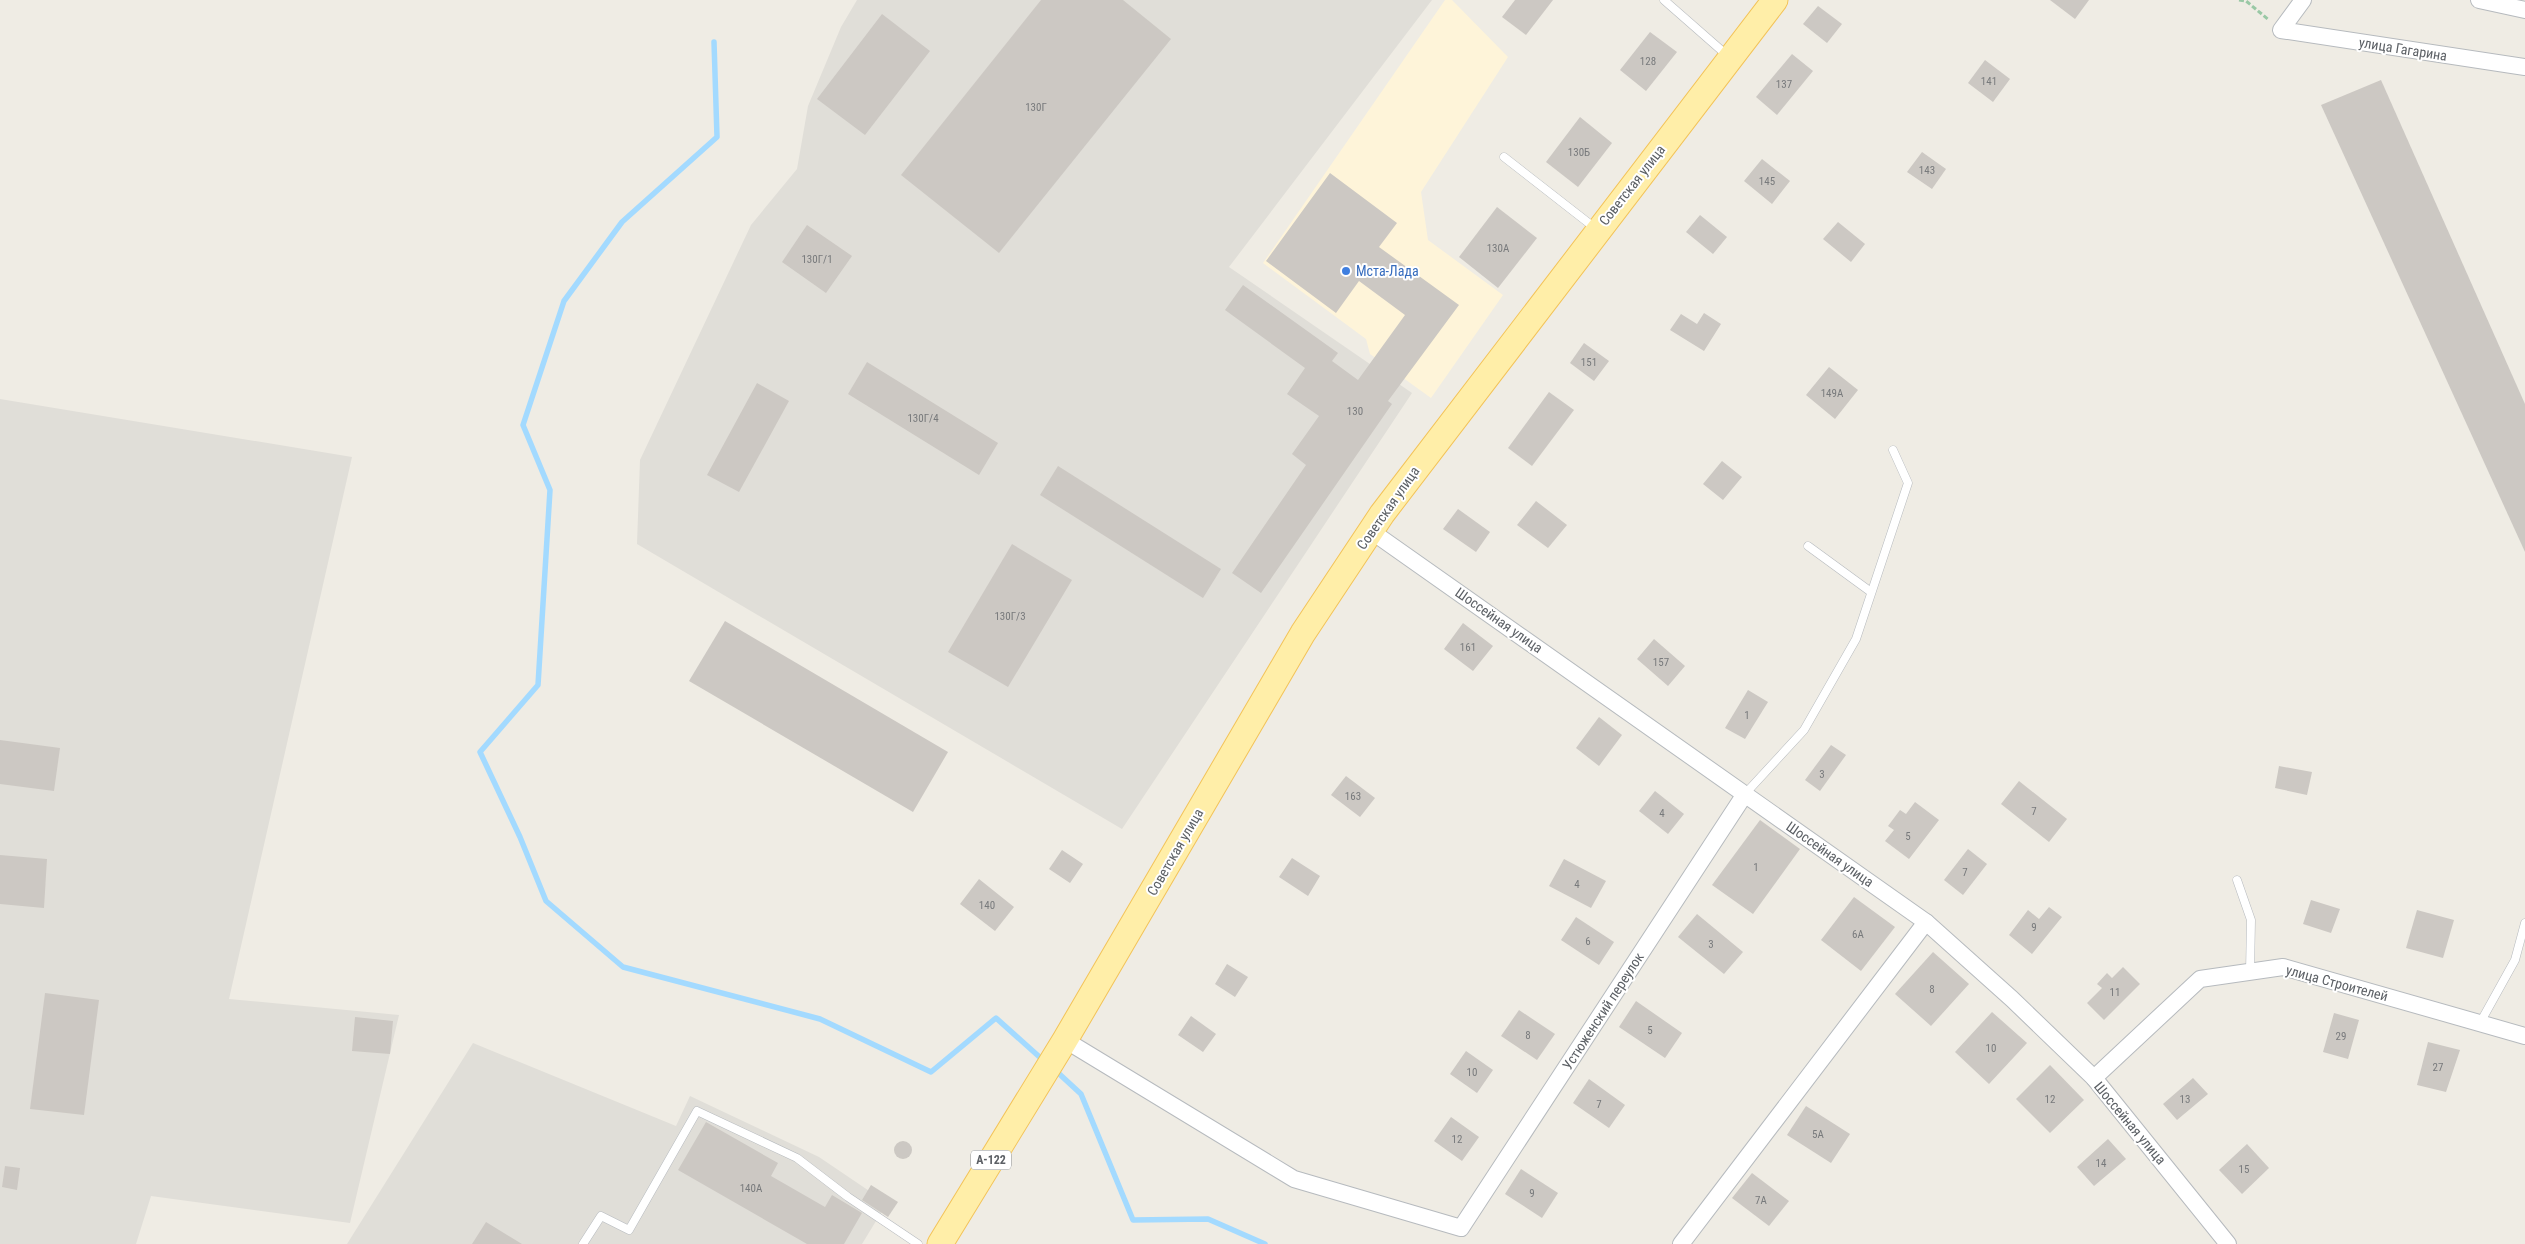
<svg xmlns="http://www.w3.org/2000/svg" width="2525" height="1244" viewBox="0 0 2525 1244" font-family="'Roboto Condensed',sans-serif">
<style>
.commercial{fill:#fef4d9}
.industrial{fill:#e0ded8}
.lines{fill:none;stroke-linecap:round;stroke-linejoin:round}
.stream{stroke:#a3daff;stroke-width:5.5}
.building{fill:#ccc8c3}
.service-casing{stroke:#b6babe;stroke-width:9}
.minor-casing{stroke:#b6babe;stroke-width:18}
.primary-casing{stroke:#f3c358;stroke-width:27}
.path{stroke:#99c8a5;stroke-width:3;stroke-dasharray:5 2.5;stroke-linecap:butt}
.service{stroke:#fff;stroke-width:8}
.minor{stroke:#fff;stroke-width:16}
.primary{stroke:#ffeea8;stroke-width:25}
.shop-dot{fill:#3f7fe0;stroke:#fff;stroke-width:2}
.labels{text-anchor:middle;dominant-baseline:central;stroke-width:4;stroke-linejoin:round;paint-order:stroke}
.number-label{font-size:11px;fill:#787a7c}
.shield{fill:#fff;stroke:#8d9093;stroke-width:1}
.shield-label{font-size:12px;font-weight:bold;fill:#5c6065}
.street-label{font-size:14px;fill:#5c6065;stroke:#fff}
.shop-label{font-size:14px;fill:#366cbe;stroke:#fff;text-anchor:start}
</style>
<rect width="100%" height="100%" fill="#efece4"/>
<path class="commercial" d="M 1445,0 L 1452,0 L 1508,57 L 1421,192 L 1428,240 L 1503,295 L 1431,398 L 1370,354 L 1366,339 L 1263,263 Z"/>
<g class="industrial">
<path d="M 857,0 L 1432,0 L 1229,267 L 1412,393 L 1122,829 L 637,544 L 640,460 L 751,225 L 797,169 L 808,106 L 841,27 Z"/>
<path d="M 0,399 L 352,457 L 229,999 L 399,1015 L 350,1223 L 151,1196 L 136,1244 L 0,1244 Z"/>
<path d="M 473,1043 L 676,1126 L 690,1096 L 819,1157 L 887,1203 L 862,1244 L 347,1244 Z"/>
</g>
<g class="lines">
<g class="stream">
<path d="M 714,42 L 717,137 L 622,222 L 564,301 L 523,425 L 550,490 L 538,685 L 480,752 L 520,837 L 546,901 L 623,967 L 820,1019 L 931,1072 L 996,1018 L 1044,1061"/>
<path d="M 1055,1070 L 1081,1094 L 1133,1220 L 1208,1219 L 1265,1244"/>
</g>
</g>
<g class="building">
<path d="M 1041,0 L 1123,0 L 1171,39 L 999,253 L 901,175 Z"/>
<path d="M 1515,0 L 1553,0 L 1526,35 L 1502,17 Z"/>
<path d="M 2050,0 L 2089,0 L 2075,19 Z"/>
<path d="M 1818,6 L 1842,24 L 1827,43 L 1803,24 Z"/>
<path d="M 882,14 L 930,51 L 865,135 L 817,99 Z"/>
<path d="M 1650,32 L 1677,52 L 1646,91 L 1620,70 Z"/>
<path d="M 1792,54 L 1813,71 L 1777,115 L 1756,97 Z"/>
<path d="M 1985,60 L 2010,79 L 1993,102 L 1968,83 Z"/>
<path d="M 2381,80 L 2525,404 L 2525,552 L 2321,105 Z"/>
<path d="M 1580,117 L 1612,143 L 1578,187 L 1546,162 Z"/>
<path d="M 1922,152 L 1946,169 L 1932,189 L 1907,172 Z"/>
<path d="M 1762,159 L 1790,181 L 1772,204 L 1744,181 Z"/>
<path d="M 1330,173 L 1397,223 L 1379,247 L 1459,305 L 1388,401 L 1392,404 L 1261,593 L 1232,573 L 1306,465 L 1292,454 L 1319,416 L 1287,394 L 1305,368 L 1225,310 L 1243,285 L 1338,353 L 1332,361 L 1358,380 L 1405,315 L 1359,281 L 1336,313 L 1266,261 Z"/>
<path d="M 1497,207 L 1537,238 L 1498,288 L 1459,257 Z"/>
<path d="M 1700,215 L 1727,237 L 1713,254 L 1686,232 Z"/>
<path d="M 1838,222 L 1865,244 L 1851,262 L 1823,239 Z"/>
<path d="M 807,225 L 852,256 L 826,293 L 782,262 Z"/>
<path d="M 1704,313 L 1721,324 L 1704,351 L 1670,330 L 1681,314 L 1697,324 Z"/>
<path d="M 1584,343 L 1609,361 L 1594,381 L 1570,363 Z"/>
<path d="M 867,362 L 998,443 L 979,475 L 848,394 Z"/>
<path d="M 1829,367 L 1858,390 L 1835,419 L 1806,395 Z"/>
<path d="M 757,383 L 789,401 L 739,492 L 707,475 Z"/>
<path d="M 1549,392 L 1574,410 L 1532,466 L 1508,448 Z"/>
<path d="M 1722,461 L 1742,477 L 1723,500 L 1703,484 Z"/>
<path d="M 1058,466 L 1221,569 L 1203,598 L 1040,495 Z"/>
<path d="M 1536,501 L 1567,525 L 1548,548 L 1517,525 Z"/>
<path d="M 1458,509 L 1490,532 L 1476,552 L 1443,529 Z"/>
<path d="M 1012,544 L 1072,580 L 1008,687 L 948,652 Z"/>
<path d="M 725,621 L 948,752 L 913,812 L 689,681 Z"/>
<path d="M 1463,623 L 1493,646 L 1473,671 L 1444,649 Z"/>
<path d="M 1654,639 L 1685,666 L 1668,686 L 1637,659 Z"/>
<path d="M 1748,690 L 1768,702 L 1745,739 L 1725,728 Z"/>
<path d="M 1599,717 L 1622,735 L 1599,766 L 1576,748 Z"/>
<path d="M 0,740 L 60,748 L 54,791 L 0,784 Z"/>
<path d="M 1831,745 L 1846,755 L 1820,791 L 1805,780 Z"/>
<path d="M 2279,766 L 2312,772 L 2307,795 L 2275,788 Z"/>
<path d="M 1346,776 L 1375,798 L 1360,817 L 1331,795 Z"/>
<path d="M 2019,781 L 2067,819 L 2049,842 L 2001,804 Z"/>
<path d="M 1655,791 L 1684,814 L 1668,834 L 1639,811 Z"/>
<path d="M 1915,802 L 1939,820 L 1909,859 L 1885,841 L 1894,830 L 1888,826 L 1900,810 L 1906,814 Z"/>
<path d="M 1760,820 L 1800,849 L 1753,914 L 1712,885 Z"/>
<path d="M 1968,849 L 1987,864 L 1963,895 L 1944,880 Z"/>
<path d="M 1062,850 L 1083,864 L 1070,883 L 1049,869 Z"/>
<path d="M 0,855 L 47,859 L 44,908 L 0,904 Z"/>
<path d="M 1292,858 L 1320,876 L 1308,896 L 1279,877 Z"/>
<path d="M 1564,859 L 1606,881 L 1591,908 L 1549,886 Z"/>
<path d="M 979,879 L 1014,907 L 995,931 L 960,904 Z"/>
<path d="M 1854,897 L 1895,927 L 1861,971 L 1821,940 Z"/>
<path d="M 2311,900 L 2340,909 L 2331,933 L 2303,924 Z"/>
<path d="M 2049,907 L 2062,917 L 2032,954 L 2009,935 L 2028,910 L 2039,919 Z"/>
<path d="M 2417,910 L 2454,920 L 2443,958 L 2406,948 Z"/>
<path d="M 1697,914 L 1743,952 L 1724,974 L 1678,937 Z"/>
<path d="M 1576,917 L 1614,942 L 1599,965 L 1561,940 Z"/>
<path d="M 1933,952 L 1969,984 L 1931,1026 L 1895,994 Z"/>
<path d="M 1227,964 L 1248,977 L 1235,997 L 1215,984 Z"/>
<path d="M 2123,967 L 2140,984 L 2104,1020 L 2087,1003 L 2102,988 L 2097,984 L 2107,973 L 2112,978 Z"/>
<path d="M 45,993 L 99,1000 L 84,1115 L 30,1109 Z"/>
<path d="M 1636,1001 L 1682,1033 L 1665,1058 L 1619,1027 Z"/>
<path d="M 1519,1010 L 1555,1034 L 1537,1060 L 1501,1036 Z"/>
<path d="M 1992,1012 L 2027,1043 L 1989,1084 L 1955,1052 Z"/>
<path d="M 2334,1013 L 2359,1020 L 2348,1059 L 2323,1052 Z"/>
<path d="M 1191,1016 L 1216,1034 L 1203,1052 L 1178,1035 Z"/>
<path d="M 355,1017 L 393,1021 L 390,1054 L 352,1051 Z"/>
<path d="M 2428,1042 L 2460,1050 L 2446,1092 L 2417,1085 Z"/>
<path d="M 1466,1051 L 1493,1070 L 1477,1093 L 1450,1074 Z"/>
<path d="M 2050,1065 L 2084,1100 L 2050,1133 L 2016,1099 Z"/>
<path d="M 2193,1078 L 2208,1094 L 2177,1120 L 2163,1104 Z"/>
<path d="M 1589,1079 L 1625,1105 L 1609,1128 L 1573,1103 Z"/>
<path d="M 1806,1106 L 1850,1134 L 1831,1163 L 1787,1135 Z"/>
<path d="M 1451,1117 L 1479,1137 L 1462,1161 L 1434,1141 Z"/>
<path d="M 706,1122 L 778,1163 L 771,1176 L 825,1207 L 832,1195 L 862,1213 L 844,1244 L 807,1244 L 678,1170 Z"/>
<path d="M 2108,1139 L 2126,1159 L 2094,1186 L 2077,1167 Z"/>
<circle cx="903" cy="1150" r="9"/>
<path d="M 2247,1144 L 2269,1168 L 2242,1194 L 2219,1170 Z"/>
<path d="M 5,1166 L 20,1168 L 17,1190 L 2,1187 Z"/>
<path d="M 1521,1169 L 1558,1193 L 1542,1218 L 1505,1194 Z"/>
<path d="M 1752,1173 L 1789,1201 L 1769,1226 L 1732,1198 Z"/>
<path d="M 871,1185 L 898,1202 L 888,1217 L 862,1200 Z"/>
<path d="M 486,1222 L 522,1244 L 472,1244 Z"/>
</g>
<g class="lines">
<defs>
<g id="service">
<path d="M 1664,0 L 1729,57"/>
<path d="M 1504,157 L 1595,228"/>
<path d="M 1808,546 L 1871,592"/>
<path d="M 1745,794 L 1804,730 L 1856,639 L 1908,483 L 1893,450"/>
<path d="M 2237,880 L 2251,920 L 2250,972"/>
<path d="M 2480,1023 L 2515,960 L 2525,923"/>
<path d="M 583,1244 L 601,1216 L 629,1230 L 697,1111 L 797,1158 L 848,1197 L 918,1244"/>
</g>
<g id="minor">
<path d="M 2303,0 L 2281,30 L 2525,67"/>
<path d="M 2479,0 L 2525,10"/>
<path d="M 1371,531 L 1926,922 L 2012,999 L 2094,1078 L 2228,1244"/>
<path d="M 1065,1040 L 1294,1179 L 1461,1228 L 1745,794"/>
<path d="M 2094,1078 L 2200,979 L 2283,967 L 2525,1036"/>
<path d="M 1681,1244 L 1926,922"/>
</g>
<path id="primary" d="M 940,1244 L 1065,1040 L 1303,633 L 1382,514 L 1775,0"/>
</defs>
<use href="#service" class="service-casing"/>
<use href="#minor" class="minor-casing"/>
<use href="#primary" class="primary-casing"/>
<path class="path" d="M 2239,0 L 2246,1 L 2269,20"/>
<use href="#service" class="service"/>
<use href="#minor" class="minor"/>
<use href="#primary" class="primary"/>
</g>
<circle class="shop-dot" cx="1346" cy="271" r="5"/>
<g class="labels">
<g class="number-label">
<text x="1648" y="61">128</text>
<text x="1989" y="81">141</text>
<text x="1784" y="84">137</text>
<text x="1036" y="107">130Г</text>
<text x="1579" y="152">130Б</text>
<text x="1927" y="170">143</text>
<text x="1767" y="181">145</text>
<text x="1498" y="248">130А</text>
<text x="817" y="259">130Г/1</text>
<text x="1589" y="362">151</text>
<text x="1832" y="393">149А</text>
<text x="1355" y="411">130</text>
<text x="923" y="418">130Г/4</text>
<text x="1010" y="616">130Г/3</text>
<text x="1468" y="647">161</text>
<text x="1661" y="662">157</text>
<text x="1747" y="715">1</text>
<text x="1822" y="774">3</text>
<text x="1353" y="796">163</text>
<text x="2034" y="811">7</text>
<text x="1662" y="813">4</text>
<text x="1908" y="836">5</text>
<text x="1756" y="867">1</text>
<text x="1965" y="872">7</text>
<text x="1577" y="884">4</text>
<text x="987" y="905">140</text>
<text x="2034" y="927">9</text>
<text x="1858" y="934">6А</text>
<text x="1588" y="941">6</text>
<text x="1711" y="944">3</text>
<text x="1932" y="989">8</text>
<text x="2115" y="992">11</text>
<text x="1650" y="1030">5</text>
<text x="1528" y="1035">8</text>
<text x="2341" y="1036">29</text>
<text x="1991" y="1048">10</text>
<text x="2438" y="1067">27</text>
<text x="1472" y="1072">10</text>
<text x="2050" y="1099">12</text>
<text x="2185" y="1099">13</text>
<text x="1599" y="1104">7</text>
<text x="1818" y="1134">5А</text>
<text x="1457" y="1139">12</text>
<text x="2101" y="1163">14</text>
<text x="2244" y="1169">15</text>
<text x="751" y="1188">140А</text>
<text x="1532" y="1193">9</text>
<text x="1761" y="1200">7А</text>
</g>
<rect class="shield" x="971" y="1150.5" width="40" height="19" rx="4"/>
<g class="shield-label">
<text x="991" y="1160">А-122</text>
</g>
<g class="street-label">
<text transform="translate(2403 49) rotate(9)">улица Гагарина</text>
<text transform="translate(1632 185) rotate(-52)">Советская улица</text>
<text transform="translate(1388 508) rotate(-55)">Советская улица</text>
<text transform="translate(1499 620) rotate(35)">Шоссейная улица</text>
<text transform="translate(1175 852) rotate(-60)">Советская улица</text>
<text transform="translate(1830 854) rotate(35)">Шоссейная улица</text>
<text transform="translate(2337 983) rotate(15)">улица Строителей</text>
<text transform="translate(1603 1011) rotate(-57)">Устюженский переулок</text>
<text transform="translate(2130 1123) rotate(50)">Шоссейная улица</text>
</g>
<g class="shop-label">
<text x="1356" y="271">Мста-Лада</text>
</g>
</g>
</svg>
